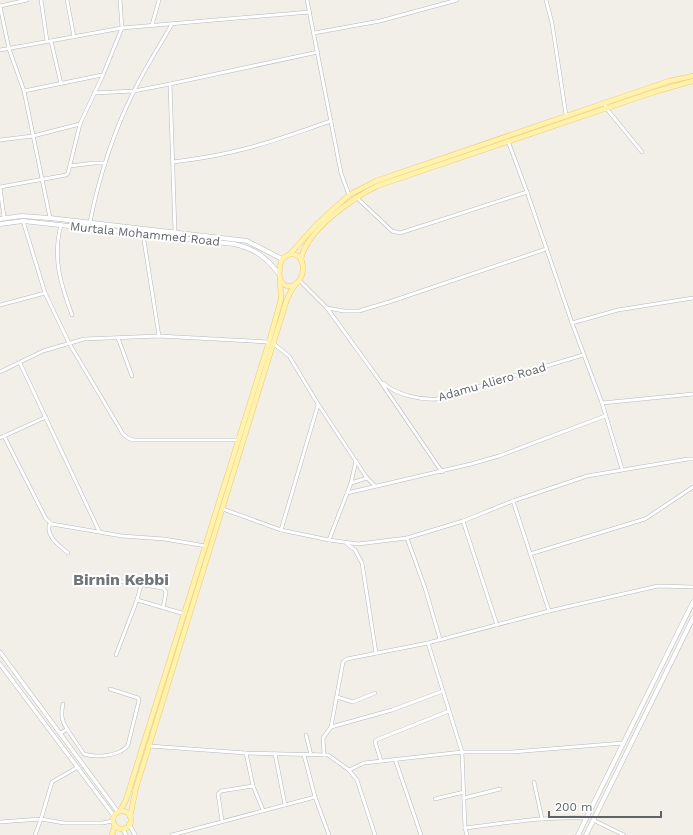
<svg xmlns="http://www.w3.org/2000/svg" width="693" height="835" viewBox="0 0 693 835" font-family="'Work Sans',sans-serif">
<style>
.lines{fill:none;stroke-linecap:round;stroke-linejoin:round}
.minor-casing{stroke:#b5b8bc;stroke-width:4}
.tertiary-casing{stroke:#b5b8bc;stroke-width:4.5}
.secondary-casing{stroke:#b6babf;stroke-width:5}
.primary-casing{stroke:#f2c960;stroke-width:5.5}
.minor{stroke:#fff;stroke-width:3}
.tertiary{stroke:#fff;stroke-width:3.5}
.secondary{stroke:#fff;stroke-width:4}
.primary{stroke:#fff2af;stroke-width:4.5}
.labels{text-anchor:middle;dominant-baseline:central;stroke-width:4;stroke-linejoin:round;paint-order:stroke}
.street-label{font-size:12px;fill:#5f6368;stroke:#fff}
.district-label{font-size:16px;font-weight:bold;fill:#70757a;stroke:#fff}
</style>
<rect width="100%" height="100%" fill="#f1efe8"/>
<g class="lines">
<defs>
<g id="minor">
<path d="M 41,0 L 47,41"/>
<path d="M 67,0 L 74,37"/>
<path d="M 307,0 L 341,173 L 349,195"/>
<path d="M 546,0 L 552,23 L 566,115"/>
<path d="M 0,6 L 9,49 L 24,91 L 50,218"/>
<path d="M 0,6 L 27,0"/>
<path d="M 152,25 L 159,0"/>
<path d="M 314,33 L 380,21 L 457,0"/>
<path d="M 51,41 L 61,84"/>
<path d="M 0,50 L 122,28 L 310,12"/>
<path d="M 170,84 L 175,232"/>
<path d="M 24,91 L 102,75"/>
<path d="M 94,93 L 134,91 L 170,84 L 318,52"/>
<path d="M 604,102 L 606,108 L 642,152"/>
<path d="M 0,140 L 33,136 L 80,124"/>
<path d="M 508,141 L 527,192 L 572,323 L 602,403 L 622,469"/>
<path d="M 173,162 C 196,159 218,156 240,150 C 271,143 301,131 331,121"/>
<path d="M 70,166 L 94,163 L 105,163"/>
<path d="M 0,187 L 66,175 L 68,173 L 80,124 L 103,75 L 122,28 L 120,0"/>
<path d="M 0,188 L 4,217"/>
<path d="M 356,197 L 392,231 L 400,233 L 527,192"/>
<path d="M 23,221 L 45,293 L 69,343 L 123,434 L 128,438 L 133,440 L 238,440"/>
<path d="M 90,222 C 99,177 113,133 134,91 C 145,68 159,47 172,24"/>
<path d="M 61,225 C 52,258 61,285 72,315"/>
<path d="M 143,234 L 159,336"/>
<path d="M 299,280 L 327,308 L 380,381 L 442,472"/>
<path d="M 0,305 L 45,293"/>
<path d="M 327,308 L 344,311 L 359,311 L 389,302 L 546,249"/>
<path d="M 572,323 L 618,310 L 693,298"/>
<path d="M 118,338 L 132,376"/>
<path d="M 274,344 L 289,356 L 318,404 L 367,478 L 375,486"/>
<path d="M 20,363 L 99,531"/>
<path d="M 0,372 L 43,351 L 84,339 L 159,336 L 269,342"/>
<path d="M 383,383 C 397,395 419,400 437,399 L 583,355"/>
<path d="M 602,403 L 693,394"/>
<path d="M 4,436 L 46,519 L 52,524 L 122,536 L 164,539 L 206,546"/>
<path d="M 0,438 L 46,417"/>
<path d="M 351,483 L 367,478"/>
<path d="M 347,493 L 471,464 L 499,456 L 605,416"/>
<path d="M 513,501 L 549,611"/>
<path d="M 223,509 L 281,530 L 329,540 L 358,544 L 407,538 L 463,521 L 513,501 L 587,476 L 688,459 L 693,459"/>
<path d="M 463,521 L 497,625"/>
<path d="M 52,524 L 49,525 C 47,538 60,546 68,553"/>
<path d="M 281,530 L 318,405"/>
<path d="M 407,538 L 425,588 L 440,639"/>
<path d="M 329,540 L 351,483 L 356,461"/>
<path d="M 347,544 L 355,550 L 362,563 L 376,653"/>
<path d="M 530,554 L 645,519 L 693,487"/>
<path d="M 97,578 L 163,588 L 166,592 L 163,608"/>
<path d="M 137,600 L 141,585"/>
<path d="M 428,643 L 462,752 L 465,828 L 467,835"/>
<path d="M 116,655 L 137,600 L 185,614"/>
<path d="M 337,697 L 353,702 L 375,693"/>
<path d="M 63,704 C 61,714 61,720 67,729"/>
<path d="M 331,727 L 343,662 L 347,659 L 428,643 L 549,611 L 658,586 L 693,587"/>
<path d="M 61,733 L 67,729 L 84,754 C 96,758 121,756 128,745 L 139,700 L 138,698 L 110,689"/>
<path d="M 306,735 L 311,755"/>
<path d="M 149,746 L 246,753 L 328,755 L 349,770 L 357,780 L 375,835"/>
<path d="M 246,753 L 253,786 L 263,810"/>
<path d="M 275,754 L 285,805"/>
<path d="M 304,755 L 315,797 L 329,835"/>
<path d="M 324,755 L 323,738 L 331,727 L 392,710 L 443,691"/>
<path d="M 395,759 L 421,835"/>
<path d="M 381,761 L 375,742 L 376,740 L 449,711"/>
<path d="M 349,770 L 364,763 L 462,752 L 512,752 L 623,743"/>
<path d="M 534,782 L 542,819"/>
<path d="M 464,798 L 500,789"/>
<path d="M 435,799 L 464,792"/>
<path d="M 593,820 L 624,835"/>
<path d="M 222,821 L 218,794 L 221,791 L 253,786"/>
<path d="M 0,822 L 41,819 L 64,823 L 102,823 L 113,821"/>
<path d="M 465,828 C 506,823 546,816 587,818"/>
<path d="M 35,835 L 41,819 L 52,782 L 78,767"/>
<path d="M 172,835 L 315,797"/>
</g>
<g id="tertiary">
<path d="M 0,652 L 118,812"/>
<path d="M 0,664 L 114,816"/>
<path d="M 129,824 L 135,835"/>
<path d="M 123,829 L 126,835"/>
</g>
<g id="secondary">
<path d="M 0,219 L 21,216 L 50,218 L 239,240 L 247,241 L 282,259"/>
<path d="M 0,224 L 23,221 L 234,244 C 254,248 267,258 279,274"/>
<path d="M 578,835 L 693,602"/>
<path d="M 586,835 L 693,618"/>
</g>
<g id="primary">
<path d="M 290,254 C 295,254 301,256 302,262 C 309,291 269,298 282,259 L 290,254 L 316,225 L 349,195 L 376,181 L 669,81 L 693,76"/>
<path d="M 301,260 C 305,231 353,198 377,186 L 654,92 L 693,81"/>
<path d="M 120,811 L 126,800 L 269,342 L 281,299 L 280,280"/>
<circle cx="122" cy="820" r="9"/>
<path d="M 130,817 L 136,788 L 287,299 L 292,289 L 296,284"/>
<path d="M 112,835 L 115,825"/>
</g>
</defs>
<use href="#minor" class="minor-casing"/>
<use href="#tertiary" class="tertiary-casing"/>
<use href="#secondary" class="secondary-casing"/>
<use href="#primary" class="primary-casing"/>
<use href="#minor" class="minor"/>
<use href="#tertiary" class="tertiary"/>
<use href="#secondary" class="secondary"/>
<use href="#primary" class="primary"/>
</g>
<g class="labels">
<g class="street-label">
<text transform="translate(145 234) rotate(6)">Murtala Mohammed Road</text>
<text transform="translate(492 382) rotate(-16)">Adamu Aliero Road</text>
</g>
<g class="district-label">
<text x="121" y="579">Birnin Kebbi</text>
</g>
</g>
<path d="M549 811v6h112v-6" fill="none" stroke="#5f6368" stroke-width="2"/>
<text x="555" y="811" font-size="12" fill="#5f6368" stroke="#ffffff" stroke-width="3" paint-order="stroke">200 m</text>
</svg>
